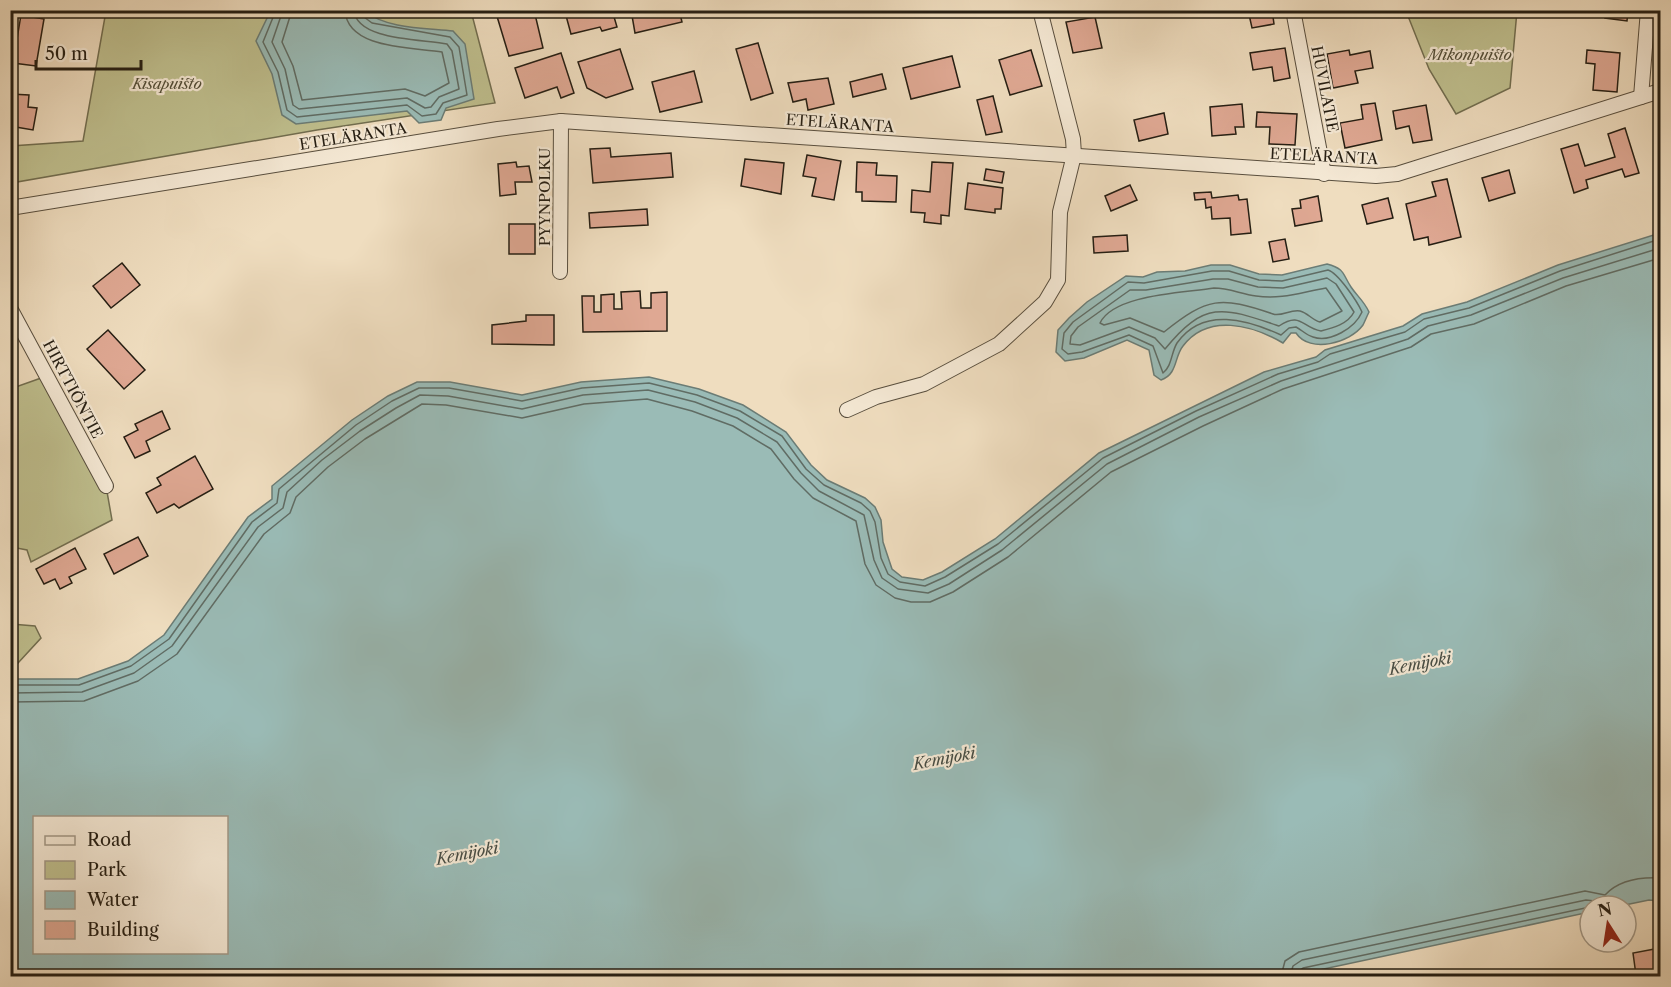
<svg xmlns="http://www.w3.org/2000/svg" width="1671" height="987" viewBox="0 0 1671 987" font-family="'Libre Caslon Text',serif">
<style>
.green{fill:#bfbf8e;stroke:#726e50;stroke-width:1.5}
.water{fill:#9abbb6;stroke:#6b7c75;stroke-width:1.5;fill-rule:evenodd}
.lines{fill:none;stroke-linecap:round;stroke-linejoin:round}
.shore{stroke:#606c64;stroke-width:1.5}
.building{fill:#dfa893;stroke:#251e13;stroke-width:1.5}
.minor-casing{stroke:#584e3e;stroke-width:16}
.minor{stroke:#f5e9d5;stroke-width:14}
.labels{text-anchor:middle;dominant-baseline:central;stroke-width:4.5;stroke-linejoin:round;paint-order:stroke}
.park-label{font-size:15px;font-style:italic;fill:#534e38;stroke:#f5e9d5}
.street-label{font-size:15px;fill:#251e13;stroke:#f5e9d5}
.water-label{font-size:16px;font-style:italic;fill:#484d44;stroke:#f5e9d5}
</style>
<rect width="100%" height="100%" fill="#efddbf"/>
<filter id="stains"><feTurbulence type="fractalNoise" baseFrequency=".00333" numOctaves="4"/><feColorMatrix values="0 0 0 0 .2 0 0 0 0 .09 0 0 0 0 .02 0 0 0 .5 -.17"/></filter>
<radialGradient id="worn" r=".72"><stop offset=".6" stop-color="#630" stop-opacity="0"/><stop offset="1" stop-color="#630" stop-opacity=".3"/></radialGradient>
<g class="green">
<path d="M 106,11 L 471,11 L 495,103 L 317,130 L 11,183 L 11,146 L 83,141 Z"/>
<path d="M 1406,11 L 1517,11 L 1510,88 L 1456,114 L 1429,69 Z"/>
<path d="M 44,377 L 106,486 L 112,520 L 31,562 L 27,550 L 11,547 L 10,389 Z"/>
<path d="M 11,624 L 35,626 L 41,638 L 18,663 L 11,658 Z"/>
</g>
<g class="water">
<path d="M 271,10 L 365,11 C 386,29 426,28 453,31 L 465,44 L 474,99 L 446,108 L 441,120 L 419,123 L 407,111 L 296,124 L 282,115 L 272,74 L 256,41 Z"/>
<path d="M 1660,233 L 1660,901 L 1649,900 L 1620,906 L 1590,906 L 1590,912 L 1291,976 L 11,976 L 11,679 L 78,679 L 128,661 L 164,635 L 248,517 L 272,499 L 272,486 L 352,420 L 388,396 L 417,382 L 450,382 L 522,395 L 581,382 L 649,377 L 699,389 L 743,405 L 786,432 L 811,465 L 827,480 L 865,498 L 875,507 L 881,520 L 883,542 L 892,569 L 902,577 L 923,580 L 942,572 L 995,539 L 1099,453 L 1264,372 L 1316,357 L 1325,350 L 1403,326 L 1422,314 L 1467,302 L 1558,265 ZM 34,818 L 226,818 L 226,952 L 34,952 Z"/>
<path d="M 1327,264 C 1345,269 1342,273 1351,287 C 1357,296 1364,301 1369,312 C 1367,316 1365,321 1363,325 C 1350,343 1310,354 1296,333 L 1291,333 L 1283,343 C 1252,325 1208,313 1183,346 C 1174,357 1178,374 1161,380 L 1154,375 L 1149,350 L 1127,340 L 1084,358 L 1065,361 L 1056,352 L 1058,330 L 1069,318 L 1087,302 L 1126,276 L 1143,277 L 1157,272 L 1185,271 L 1211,265 L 1230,265 L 1259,274 L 1282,275 Z"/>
</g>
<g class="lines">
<g class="shore">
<path d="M 276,10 L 263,42 L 278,72 L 287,110 L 297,117 L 407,105 L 422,116 L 436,114 L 443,103 L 467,95 L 459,47 L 450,37 L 372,23 L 364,17 L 362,10"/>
<path d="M 283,10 L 272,42 L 285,69 L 293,105 L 299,109 L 407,98 L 425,108 L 431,107 L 439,97 L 459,89 L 452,51 L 447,44 C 424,39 356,41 354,10"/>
<path d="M 292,10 L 282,42 L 293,66 L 302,100 L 405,89 L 425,96 L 449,83 L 442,52 C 414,47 347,50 345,10"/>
<path d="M 1328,270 C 1338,273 1357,301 1362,312 C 1355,328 1330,343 1313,337 C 1306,335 1302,330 1296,327 L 1289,328 L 1281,335 C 1248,320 1203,306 1177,343 C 1171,353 1172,366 1163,373 L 1153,346 L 1129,335 L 1082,352 L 1068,354 L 1062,349 L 1064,333 L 1073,322 L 1128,282 L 1144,283 L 1212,271 L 1229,271 L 1259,280 L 1282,281 Z"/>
<path d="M 1327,278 L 1336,284 L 1354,312 C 1348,324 1333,328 1321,331 C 1302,328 1301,311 1279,326 C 1223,307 1205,300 1165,349 L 1155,338 L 1129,327 L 1080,345 L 1070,344 L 1071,336 L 1078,327 L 1130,290 L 1146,290 L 1213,279 L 1228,279 L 1258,287 L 1283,288 Z"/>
<path d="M 1214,288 C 1229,288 1241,294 1256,296 C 1281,300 1302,292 1326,288 L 1342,311 L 1320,322 C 1312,320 1308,313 1300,311 C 1291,309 1281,317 1273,314 C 1220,296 1208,297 1164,332 L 1130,318 L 1104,325 L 1100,323 C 1114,294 1185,293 1214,288 Z"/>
<path d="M 10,685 L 79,685 L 131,666 L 169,639 L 252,522 L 277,503 L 279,489 L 356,425 L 392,401 L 419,388 L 449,388 L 522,401 L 582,388 L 649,383 L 697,395 L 740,411 L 782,436 L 806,469 L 824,485 L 861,503 L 870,511 L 875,522 L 881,558 L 888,574 L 900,582 L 925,586 L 945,577 L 998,544 L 1103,458 L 1196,411 L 1278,374 L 1318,362 L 1330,354 L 1405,332 L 1424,319 L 1469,308 L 1560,271 L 1660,239"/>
<path d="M 10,693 L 82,692 L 134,673 L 172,646 L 258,527 L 283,508 L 287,492 L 322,460 L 360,431 L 396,408 L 420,395 L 448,396 L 522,409 L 583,395 L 648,390 L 695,402 L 737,418 L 777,442 L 801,473 L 819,491 L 864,515 L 874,560 L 882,578 L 898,589 L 928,593 L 949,584 L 1002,550 L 1107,464 L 1199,417 L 1281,381 L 1408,339 L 1428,326 L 1471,315 L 1563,278 L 1660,248"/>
<path d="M 10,702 L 84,701 L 138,681 L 177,654 L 264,534 L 290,513 L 296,497 L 328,467 L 365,439 L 422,404 L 446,405 L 522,418 L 584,404 L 647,399 L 692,411 L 733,426 L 771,449 L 794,479 L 813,498 L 856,521 L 865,564 L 876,585 L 895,598 L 911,602 L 930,602 L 953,592 L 1008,557 L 1111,472 L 1203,426 L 1283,389 L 1411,347 L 1431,334 L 1474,324 L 1566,286 L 1660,258"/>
<path d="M 1281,976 L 1285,961 L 1299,952 L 1585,891 L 1605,895 C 1619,880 1640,877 1660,878"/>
<path d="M 1290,976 L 1293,966 L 1302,960 L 1586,900 L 1595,901 L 1601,906"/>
<path d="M 1297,976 L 1299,971 L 1303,968 L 1590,907"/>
</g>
</g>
<g class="building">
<path d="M 515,10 L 534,10 L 543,48 L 509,56 L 496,13 Z"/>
<path d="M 571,10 L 612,10 L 617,27 L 602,31 L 600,27 L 571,34 L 565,12 Z"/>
<path d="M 631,10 L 679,10 L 682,22 L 635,33 Z"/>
<path d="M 1248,10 L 1272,10 L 1274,24 L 1252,28 Z"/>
<path d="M 1606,10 L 1628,10 L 1627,21 L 1605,18 Z"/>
<path d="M 21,15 L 44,19 L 36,66 L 13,63 Z"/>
<path d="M 1095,17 L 1102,48 L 1073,53 L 1066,22 Z"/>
<path d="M 758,43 L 773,93 L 751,100 L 736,49 Z"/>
<path d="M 1285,48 L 1290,78 L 1274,81 L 1272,67 L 1253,70 L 1250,53 Z"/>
<path d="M 620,49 L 633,89 L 606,98 L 587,88 L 578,62 Z"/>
<path d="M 1031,50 L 1042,86 L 1010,95 L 999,60 Z"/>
<path d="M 1349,50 L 1350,55 L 1370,51 L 1373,68 L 1355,71 L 1358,83 L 1333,88 L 1327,54 Z"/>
<path d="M 1587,50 L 1620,53 L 1617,92 L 1593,90 L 1595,64 L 1586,63 Z"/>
<path d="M 561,53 L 574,93 L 561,98 L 557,87 L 525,98 L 515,68 Z"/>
<path d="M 952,56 L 960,87 L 911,99 L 903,68 Z"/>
<path d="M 694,71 L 702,102 L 660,112 L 652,82 Z"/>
<path d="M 882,74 L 886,89 L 853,97 L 850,82 Z"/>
<path d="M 828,78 L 834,104 L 808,110 L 806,99 L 793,102 L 788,83 Z"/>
<path d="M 10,94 L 29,95 L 28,107 L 37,108 L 33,130 L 10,126 Z"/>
<path d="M 993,96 L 1002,132 L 986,135 L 977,100 Z"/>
<path d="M 1375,103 L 1382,140 L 1345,148 L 1340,123 L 1363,119 L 1361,105 Z"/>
<path d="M 1242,104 L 1244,127 L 1235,127 L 1236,134 L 1212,136 L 1210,107 Z"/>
<path d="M 1426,105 L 1432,140 L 1413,143 L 1409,126 L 1396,129 L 1393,111 Z"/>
<path d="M 1257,112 L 1297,114 L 1295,145 L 1269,144 L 1270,127 L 1256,127 Z"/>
<path d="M 1164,113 L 1168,134 L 1139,141 L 1134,120 Z"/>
<path d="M 1625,128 L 1639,173 L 1625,177 L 1622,169 L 1586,180 L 1588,188 L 1574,193 L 1561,149 L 1578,144 L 1585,166 L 1615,157 L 1608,134 Z"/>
<path d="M 610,148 L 611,157 L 671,153 L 673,177 L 593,183 L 590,149 Z"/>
<path d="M 807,155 L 841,161 L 834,200 L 812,196 L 816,178 L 803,176 Z"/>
<path d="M 745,159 L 784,163 L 781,194 L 741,186 Z"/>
<path d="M 516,162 L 517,167 L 529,166 L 532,182 L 515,182 L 516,194 L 500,196 L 498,164 Z"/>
<path d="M 857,162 L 877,163 L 876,175 L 897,176 L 896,202 L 862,201 L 862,192 L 856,192 Z"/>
<path d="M 932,162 L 953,163 L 949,216 L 941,215 L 941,224 L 924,222 L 925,213 L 911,212 L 912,190 L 930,192 Z"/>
<path d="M 986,169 L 1004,172 L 1002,183 L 984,180 Z"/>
<path d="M 1509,170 L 1515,193 L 1489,201 L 1482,178 Z"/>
<path d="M 1447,179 L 1461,237 L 1429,245 L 1428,237 L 1414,240 L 1406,204 L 1436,196 L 1432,182 Z"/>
<path d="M 968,183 L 1003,188 L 1001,209 L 995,209 L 995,213 L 965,209 Z"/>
<path d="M 1130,185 L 1137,200 L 1111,211 L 1105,196 Z"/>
<path d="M 1211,192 L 1212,198 L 1238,195 L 1239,200 L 1247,199 L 1251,233 L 1231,235 L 1230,218 L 1212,219 L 1211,207 L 1206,208 L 1205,199 L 1195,200 L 1194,193 Z"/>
<path d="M 1318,196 L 1322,221 L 1295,226 L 1292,209 L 1301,208 L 1300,200 Z"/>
<path d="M 1388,198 L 1393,218 L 1367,224 L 1362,205 Z"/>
<path d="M 647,209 L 648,225 L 590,228 L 589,213 Z"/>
<rect x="509" y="224" width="26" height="30"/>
<path d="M 1127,235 L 1128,251 L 1094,253 L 1093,237 Z"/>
<path d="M 1285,239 L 1289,259 L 1273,262 L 1269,242 Z"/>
<path d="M 122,263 L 140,285 L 111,308 L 93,286 Z"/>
<path d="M 640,291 L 641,308 L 651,308 L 651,293 L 667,292 L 667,331 L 583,332 L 582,296 L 594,296 L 594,312 L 601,312 L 601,295 L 614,294 L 614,309 L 622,309 L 621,292 Z"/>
<path d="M 526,315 L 554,315 L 554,345 L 492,344 L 492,325 L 526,321 Z"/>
<path d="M 108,330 L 145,370 L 124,389 L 87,349 Z"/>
<path d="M 162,411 L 170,429 L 146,441 L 150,451 L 135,458 L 124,437 L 138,430 L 135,424 Z"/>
<path d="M 195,456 L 213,489 L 179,508 L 174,504 L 157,513 L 146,493 L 161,485 L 157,478 Z"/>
<path d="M 138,537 L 148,556 L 114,574 L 104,554 Z"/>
<path d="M 75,548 L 86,569 L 69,577 L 72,583 L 60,589 L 55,579 L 44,584 L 36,569 Z"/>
<path d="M 1660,948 L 1660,971 L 1636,975 L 1633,953 Z"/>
</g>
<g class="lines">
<defs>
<g id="minor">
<path d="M 1293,10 L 1324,174"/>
<path d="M 1641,97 L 1648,10"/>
<path d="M 10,208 L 498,129 L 561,121 L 1376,176 L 1397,174 L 1660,91"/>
<path d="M 560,272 L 561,121"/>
<path d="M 10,308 L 106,486"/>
<path d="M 847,410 L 876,397 L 924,384 L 999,344 L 1045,302 L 1058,280 L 1060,212 L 1074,155 L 1073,139 L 1040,10"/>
</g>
</defs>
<use href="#minor" class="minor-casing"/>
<use href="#minor" class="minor"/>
</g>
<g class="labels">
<g class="park-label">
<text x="1470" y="54">Mikonpuisto</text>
<text x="167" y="83">Kisapuisto</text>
</g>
<g class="street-label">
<text transform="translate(1325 89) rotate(79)">HUVILATIE</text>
<text transform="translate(840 123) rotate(4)">ETELÄRANTA</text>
<text transform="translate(353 136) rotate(-9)">ETELÄRANTA</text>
<text transform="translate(1324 156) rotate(3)">ETELÄRANTA</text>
<text transform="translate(544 197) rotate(-90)">PYYNPOLKU</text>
<text transform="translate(73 389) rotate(62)">HIRTTIÖNTIE</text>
</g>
<g class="water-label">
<text transform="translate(1420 663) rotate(-11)">Kemijoki</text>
<text transform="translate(944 758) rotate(-11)">Kemijoki</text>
<text transform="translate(467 853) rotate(-11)">Kemijoki</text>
</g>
</g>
<rect width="1671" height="987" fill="none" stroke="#efddbf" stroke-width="36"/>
<rect x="12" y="12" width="1647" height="963" fill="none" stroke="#251e13" stroke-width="3"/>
<rect x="18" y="18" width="1635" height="951" fill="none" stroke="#251e13" stroke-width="1.5"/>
<rect x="33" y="816" width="195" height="138" fill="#f5e9d5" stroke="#a29887" stroke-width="1.5"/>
<rect x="45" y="836" width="30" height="9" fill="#f5e9d5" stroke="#a29887" stroke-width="1.5"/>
<text x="87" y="846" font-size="18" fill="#251e13">Road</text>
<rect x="45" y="861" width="30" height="18" fill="#bfbf8e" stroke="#a29887" stroke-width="1.5"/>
<text x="87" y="876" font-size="18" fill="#251e13">Park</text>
<rect x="45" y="891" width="30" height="18" fill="#9abbb6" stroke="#a29887" stroke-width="1.5"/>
<text x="87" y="906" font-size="18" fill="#251e13">Water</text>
<rect x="45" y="921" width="30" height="18" fill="#dfa893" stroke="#a29887" stroke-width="1.5"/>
<text x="87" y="936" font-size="18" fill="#251e13">Building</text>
<g transform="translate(1608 924) rotate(348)"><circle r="28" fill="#f5e9d5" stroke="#a29887" stroke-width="1.5"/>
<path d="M0-4.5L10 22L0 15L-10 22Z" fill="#8f2418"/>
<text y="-9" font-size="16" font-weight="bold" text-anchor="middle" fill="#251e13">N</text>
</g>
<path d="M36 60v9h105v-9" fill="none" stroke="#251e13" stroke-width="3"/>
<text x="45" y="60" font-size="18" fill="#251e13" stroke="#f5e9d5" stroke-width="4.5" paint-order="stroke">50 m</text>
<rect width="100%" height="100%" filter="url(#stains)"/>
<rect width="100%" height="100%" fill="url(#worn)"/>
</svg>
